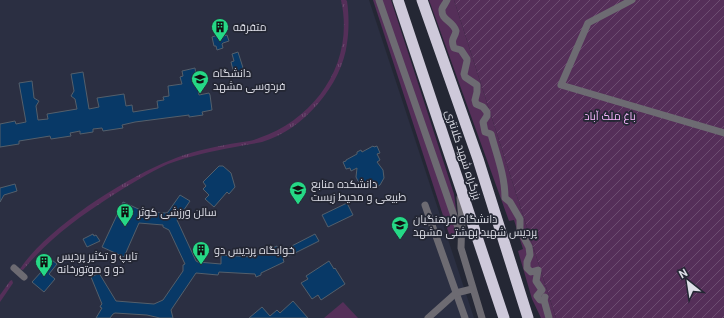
<svg xmlns="http://www.w3.org/2000/svg" width="724" height="318" viewBox="0 0 724 318" font-family="Roboto,Cairo,sans-serif">
<style>
.built{fill:#2b2f42}
.grass{fill:url(#grass-tufts)}
.park{fill:#552f59}
.garden{fill:url(#garden-furrows)}
.building{fill:#083967;stroke:#545f6b}
.lines{fill:none;stroke-linecap:round;stroke-linejoin:round}
.minor{stroke:#6d6b72;stroke-width:7}
.highway{stroke:#cec9da;stroke-width:11}
.labels{text-anchor:middle;dominant-baseline:central;stroke-width:3.5;stroke-linejoin:round;paint-order:stroke}
.poi-label{font-size:11px;fill:#dddee7;stroke:#242734;text-anchor:start}
.park-label{font-size:11px;fill:#f7b6fd;stroke:#242734}
.street-label{font-size:11px;fill:#dddee7;stroke:#242734}
</style>
<defs>
<pattern id="grass-tufts" width="24" height="20" patternUnits="userSpaceOnUse"><rect width="24" height="20" fill="#552f59"/><path d="M3 7l-1-3M5 7V3M7 7l1-3M15 17l-1-3M17 17v-4M19 17l1-3" fill="none" stroke="#6d4d71"/></pattern>
<pattern id="garden-furrows" width="10" height="10" patternUnits="userSpaceOnUse"><rect width="10" height="10" fill="#552f59"/><path d="M-1 1l2-2M0 10L10 0M9 11l2-2" fill="none" stroke="#6d4d71"/></pattern>
</defs>
<rect width="100%" height="100%" fill="#242734"/>
<path class="built" d="M 0,0 L 369,0 L 474,318 L 0,318 Z"/>
<g class="grass">
<path d="M 341,0 L 346,0 L 347,1 C 349,15 349,30 347,43 C 342,85 303,130 262,142 C 253,144 244,145 235,147 C 213,151 189,156 168,164 C 148,173 129,185 110,197 C 77,218 48,240 23,270 L 20,269 C 47,228 125,178 171,160 C 189,152 210,148 230,144 C 239,142 250,142 259,138 C 317,118 355,61 341,0 Z"/>
<path d="M 12,280 L 13,283 L 0,302 L 0,295 L 10,281 Z"/>
</g>
<g class="park">
<path d="M 373,0 L 391,0 L 454,194 L 457,216 L 456,238 L 449,234 Z"/>
<path d="M 429,0 L 454,0 L 556,318 L 541,318 L 532,299 L 518,251 L 523,249 L 514,220 L 509,221 Z"/>
<path d="M 343,302 L 358,318 L 324,318 Z"/>
</g>
<path class="garden" d="M 454,0 L 724,0 L 724,318 L 556,318 Z"/>
<g class="building">
<path d="M 221,34 L 221,37 L 227,35 L 229,41 L 223,43 L 222,44 L 223,48 L 217,50 L 216,46 L 214,46 L 212,37 Z"/>
<path d="M 238,52 L 244,71 L 234,74 L 231,62 L 234,61 L 232,54 Z"/>
<path d="M 195,68 L 199,95 L 209,93 L 210,95 L 212,110 L 202,112 L 203,115 L 189,117 L 189,115 L 135,122 L 122,125 L 123,128 L 103,131 L 102,128 L 93,129 L 93,132 L 80,134 L 80,131 L 70,133 L 71,136 L 51,139 L 50,136 L 44,137 L 19,141 L 19,144 L 0,147 L 0,124 L 15,121 L 16,124 L 26,122 L 19,83 L 32,81 L 34,98 L 39,101 L 36,106 L 38,120 L 48,119 L 47,114 L 77,109 L 75,99 L 71,96 L 74,91 L 71,74 L 83,72 L 89,109 L 99,107 L 97,98 L 124,94 L 126,106 L 132,105 L 133,112 L 158,108 L 157,101 L 164,100 L 163,97 L 169,96 L 168,86 L 182,84 L 180,77 L 183,76 L 182,71 Z"/>
<path d="M 373,146 L 374,147 L 377,146 L 380,153 L 377,154 L 380,160 L 377,162 L 383,170 L 384,178 L 380,185 L 375,188 L 370,189 L 364,187 L 358,181 L 356,177 L 357,168 L 351,171 L 350,168 L 346,169 L 343,162 L 346,161 L 346,160 L 357,154 L 357,152 L 361,150 L 362,152 Z"/>
<path d="M 219,166 L 223,166 L 231,173 L 235,187 L 229,194 L 227,192 L 214,207 L 205,199 L 209,195 L 203,189 L 206,186 L 203,182 Z"/>
<path d="M 15,184 L 17,191 L 4,195 L 0,202 L 0,188 Z"/>
<path d="M 180,195 L 190,201 L 177,220 L 196,261 L 198,262 L 221,264 L 221,255 L 252,257 L 277,246 L 280,252 L 315,234 L 319,241 L 283,259 L 284,262 L 261,273 L 261,275 L 256,277 L 255,274 L 219,272 L 218,275 L 196,273 L 171,310 L 173,318 L 160,318 L 147,315 L 115,313 L 113,314 L 110,318 L 96,318 L 102,308 L 100,307 L 101,305 L 102,304 L 91,277 L 99,273 L 116,301 L 154,304 L 163,300 L 183,271 L 183,265 L 185,264 L 169,230 L 163,227 L 163,225 L 139,223 L 124,257 L 102,247 L 123,202 L 145,212 L 166,213 L 168,212 Z"/>
<path d="M 347,203 L 353,215 L 328,227 L 322,215 Z"/>
<path d="M 93,234 L 94,236 L 96,235 L 100,241 L 87,247 L 83,239 Z"/>
<path d="M 52,260 L 57,264 L 49,274 L 55,279 L 44,292 L 32,282 Z"/>
<path d="M 329,261 L 334,269 L 335,268 L 345,284 L 321,300 L 318,295 L 312,299 L 301,283 L 308,279 L 306,276 Z"/>
<path d="M 293,301 L 308,318 L 249,318 L 262,307 L 270,316 L 277,310 L 280,313 Z"/>
</g>
<g class="lines">
<g class="minor">
<path d="M 379,0 L 461,236"/>
<path d="M 447,0 C 446,3 443,6 442,9 C 441,21 453,20 456,31 C 455,38 450,38 454,48 L 461,50 L 467,59 L 467,61 L 464,74 L 465,77 L 477,85 L 477,92 L 475,100 L 476,104 L 483,107 L 487,112 L 487,116 L 483,122 L 485,132 L 491,134 C 497,156 505,176 505,198 L 510,202 L 520,219 L 520,230 L 529,247 L 530,255 L 527,262 L 527,268 L 531,272 L 538,270 L 536,281 L 542,290 L 537,296 L 540,300 L 544,300"/>
<path d="M 632,0 L 588,23 L 561,85 L 724,133"/>
<path d="M 460,198 L 462,220 L 461,248 L 482,318"/>
<path d="M 425,205 L 465,318"/>
<path d="M 14,268 L 24,277"/>
<path d="M 545,297 L 544,300 L 549,318"/>
<path d="M 428,318 L 456,293 L 472,289"/>
</g>
<g class="highway">
<path d="M 398,0 L 504,318"/>
<path d="M 422,0 L 478,159 L 528,318"/>
</g>
</g>
<defs>
<symbol id="building-pin" viewBox="-11 -11 22 30"><path d="M0 17L-7.5 6A9.5 9.5 0 1 1 7.5 6Z" fill="#25d886" stroke="#242734"/><path d="M-4-6H4V6H1V3H-1V6H-4ZM-2.5-4.3h1.7v1.8h-1.7ZM.8-4.3h1.7v1.8H.8ZM-2.5-1h1.7V.8h-1.7ZM.8-1h1.7V.8H.8Z" fill="#111"/></symbol>
<symbol id="university-pin" viewBox="-11 -11 22 30"><path d="M0 17L-7.5 6A9.5 9.5 0 1 1 7.5 6Z" fill="#25d886" stroke="#242734"/><path d="M0-5L7-2L0 1L-7-2ZM-4 1L0 2.5L4 1V4Q0 6-4 4Z" fill="#111"/></symbol>
</defs>
<g fill-rule="evenodd">
<use href="#building-pin" x="210" y="17" width="20" height="27"/>
<use href="#university-pin" x="190" y="69" width="20" height="27"/>
<use href="#university-pin" x="288" y="180" width="20" height="27"/>
<use href="#building-pin" x="115" y="202" width="20" height="27"/>
<use href="#university-pin" x="390" y="215" width="20" height="27"/>
<use href="#building-pin" x="191" y="240" width="20" height="27"/>
<use href="#building-pin" x="34" y="252" width="20" height="27"/>
</g>
<g class="labels">
<g class="poi-label">
<text x="233" y="27">متفرقه</text>
<text x="213" y="73">دانشگاه<tspan x="213" dy="13">فردوسی مشهد</tspan></text>
<text x="311" y="184">دانشکده منابع<tspan x="311" dy="13">طبیعی و محیط زیست</tspan></text>
<text x="138" y="212">سالن ورزشی کوثر</text>
<text x="413" y="219">دانشگاه فرهنگیان<tspan x="413" dy="13">پردیس شهید بهشتی مشهد</tspan></text>
<text x="214" y="250">خوابگاه پردیس دو</text>
<text x="57" y="256">تایپ و تکثیر پردیس<tspan x="57" dy="13">دو و موتورخانه</tspan></text>
</g>
<g class="park-label">
<text x="610" y="116">باغ ملک آباد</text>
</g>
<g class="street-label">
<text transform="translate(463 155) rotate(72)">بزرگراه شهید کلانتری</text>
</g>
</g>
<g transform="translate(688 282) rotate(330)" stroke="#242734" stroke-width="3" paint-order="stroke">
<path d="M0-3L7 15L0 10L-7 15Z" fill="#dddee7"/>
<text y="-6" font-size="11" font-weight="bold" text-anchor="middle" fill="#dddee7">N</text>
</g>
</svg>
